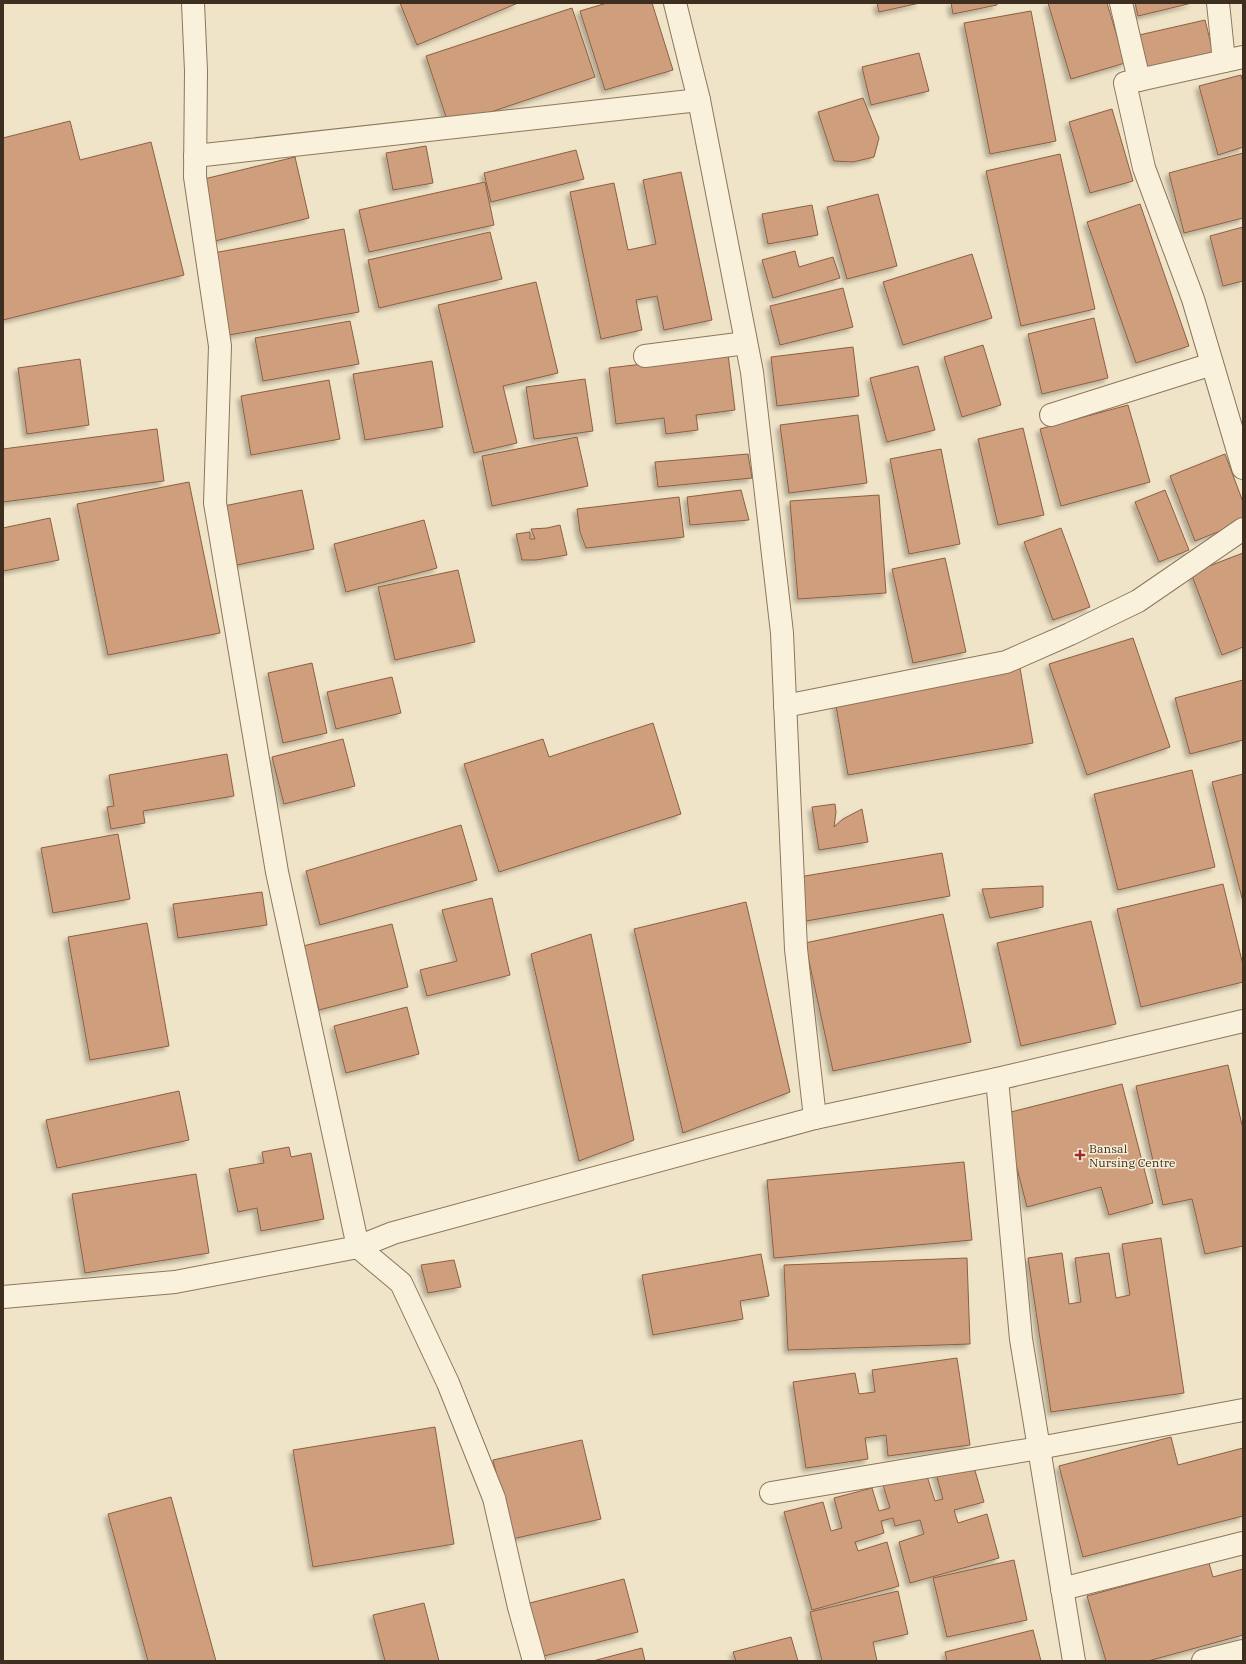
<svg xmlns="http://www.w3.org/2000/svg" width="1246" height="1664" viewBox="0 0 1246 1664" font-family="'IBM Plex Serif',serif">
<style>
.building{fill:#cf9f7d;stroke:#8d5f41;filter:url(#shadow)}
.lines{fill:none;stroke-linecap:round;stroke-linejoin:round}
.minor-casing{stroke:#8d765c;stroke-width:24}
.minor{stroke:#faf1dc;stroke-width:22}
.poi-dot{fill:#9e2a2b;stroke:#f7eed8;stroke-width:1.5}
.labels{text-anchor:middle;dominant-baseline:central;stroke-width:3;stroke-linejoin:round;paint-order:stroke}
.poi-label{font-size:12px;fill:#3d2e20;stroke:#f7eed8;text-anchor:start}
</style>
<defs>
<filter id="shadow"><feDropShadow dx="-3.5" dy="3.5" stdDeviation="2" flood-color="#0004"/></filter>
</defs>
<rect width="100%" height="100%" fill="#f0e4c8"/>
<g class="building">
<path d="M 400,3 L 518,3 L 417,45 Z"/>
<path d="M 607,3 L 652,3 L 673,70 L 605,90 L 580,11 Z"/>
<path d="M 877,3 L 920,3 L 879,12 Z"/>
<path d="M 951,3 L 997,3 L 997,5 L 953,14 Z"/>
<path d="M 1048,3 L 1107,3 L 1125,63 L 1071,79 Z"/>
<path d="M 1135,3 L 1192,3 L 1138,16 Z"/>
<path d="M 572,8 L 595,77 L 449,126 L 426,56 Z"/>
<path d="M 1031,11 L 1056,141 L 990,154 L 964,23 Z"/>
<path d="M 1205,20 L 1214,56 L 1144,72 L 1135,36 Z"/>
<path d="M 919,53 L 929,91 L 871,105 L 862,67 Z"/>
<path d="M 1241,75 L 1243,83 L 1243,147 L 1218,155 L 1199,86 Z"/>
<path d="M 863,98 L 879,138 L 874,157 L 853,162 L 834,161 L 818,112 Z"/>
<path d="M 1112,109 L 1133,181 L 1090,193 L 1069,122 Z"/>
<path d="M 70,121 L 80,160 L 151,142 L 184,275 L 3,320 L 3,138 Z"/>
<path d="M 426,146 L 433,183 L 393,190 L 386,153 Z"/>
<path d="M 576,150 L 584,179 L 491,202 L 484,173 Z"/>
<path d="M 1243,153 L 1243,218 L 1184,233 L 1169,173 Z"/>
<path d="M 1060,154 L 1095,309 L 1021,326 L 986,171 Z"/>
<path d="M 295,157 L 309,218 L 215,241 L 200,180 Z"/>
<path d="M 681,172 L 712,320 L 664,330 L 657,296 L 636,300 L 642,330 L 601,339 L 570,192 L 614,183 L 628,250 L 656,244 L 643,180 Z"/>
<path d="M 485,182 L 494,225 L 369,252 L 359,210 Z"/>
<path d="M 878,194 L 897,266 L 847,279 L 827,207 Z"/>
<path d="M 1140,204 L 1189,346 L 1136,363 L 1087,222 Z"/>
<path d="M 812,205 L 818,235 L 768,244 L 762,214 Z"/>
<path d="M 1243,227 L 1243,281 L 1223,286 L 1210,236 Z"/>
<path d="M 344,229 L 359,312 L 223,336 L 208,254 Z"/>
<path d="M 490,232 L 502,279 L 379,308 L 368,260 Z"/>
<path d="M 795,251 L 799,267 L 833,257 L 840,278 L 773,298 L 762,260 Z"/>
<path d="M 972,254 L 992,318 L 903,345 L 883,282 Z"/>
<path d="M 536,282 L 558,373 L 503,386 L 517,443 L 474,453 L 438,305 Z"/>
<path d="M 843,288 L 853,327 L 780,345 L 770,306 Z"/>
<path d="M 1094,318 L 1108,378 L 1042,394 L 1028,334 Z"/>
<path d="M 350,321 L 359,364 L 263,381 L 255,338 Z"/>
<path d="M 983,345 L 1001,405 L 962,417 L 944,357 Z"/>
<path d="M 853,347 L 859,396 L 777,406 L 771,357 Z"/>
<path d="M 728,354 L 735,410 L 696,415 L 698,430 L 666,434 L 664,418 L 616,424 L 609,368 Z"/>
<path d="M 80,359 L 89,425 L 27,434 L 18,368 Z"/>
<path d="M 432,361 L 443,427 L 365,440 L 353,374 Z"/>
<path d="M 918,366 L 935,430 L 887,442 L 870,378 Z"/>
<path d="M 585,379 L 593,431 L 534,439 L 526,387 Z"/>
<path d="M 329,380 L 340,439 L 251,455 L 241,396 Z"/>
<path d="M 1128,405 L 1150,482 L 1061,506 L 1040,429 Z"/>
<path d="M 858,415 L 867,483 L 789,493 L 780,425 Z"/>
<path d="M 1023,428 L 1044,515 L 998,525 L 978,439 Z"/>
<path d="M 157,429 L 164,481 L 3,502 L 3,449 Z"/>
<path d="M 577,437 L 588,486 L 492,506 L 482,456 Z"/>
<path d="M 941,449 L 960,544 L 909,554 L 890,459 Z"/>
<path d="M 748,454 L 752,478 L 658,487 L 655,462 Z"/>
<path d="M 1225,454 L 1243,502 L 1243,522 L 1195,541 L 1170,476 Z"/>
<path d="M 189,482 L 220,633 L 108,655 L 77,504 Z"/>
<path d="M 302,490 L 314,549 L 237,565 L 224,506 Z"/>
<path d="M 741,490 L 749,520 L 690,525 L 687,497 Z"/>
<path d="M 1165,490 L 1189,550 L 1159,562 L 1135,502 Z"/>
<path d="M 879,495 L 886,593 L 798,599 L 790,501 Z"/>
<path d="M 679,497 L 684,537 L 586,548 L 580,532 L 577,509 Z"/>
<path d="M 50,518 L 59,560 L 3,571 L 3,528 Z"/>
<path d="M 424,520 L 437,568 L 346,592 L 334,544 Z"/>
<path d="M 560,525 L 567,555 L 536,560 L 522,560 L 516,534 L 530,532 L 530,539 L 535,539 L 531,529 L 547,528 Z"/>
<path d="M 1061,528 L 1090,607 L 1053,620 L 1024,542 Z"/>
<path d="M 1243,553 L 1243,647 L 1222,655 L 1191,573 Z"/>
<path d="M 945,558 L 966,652 L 913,663 L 892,569 Z"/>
<path d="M 458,570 L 475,642 L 395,660 L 378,587 Z"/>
<path d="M 1133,638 L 1170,747 L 1087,775 L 1049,664 Z"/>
<path d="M 312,663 L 327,733 L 283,743 L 268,673 Z"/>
<path d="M 1020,668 L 1033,743 L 848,775 L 835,700 Z"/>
<path d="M 392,677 L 401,713 L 336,729 L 327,692 Z"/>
<path d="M 1243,680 L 1243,740 L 1190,754 L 1175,698 Z"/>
<path d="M 653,723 L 681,814 L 499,872 L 464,764 L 543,739 L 549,757 Z"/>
<path d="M 343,739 L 355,786 L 284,804 L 272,757 Z"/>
<path d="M 227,754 L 234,796 L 143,811 L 145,823 L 111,829 L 107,807 L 114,806 L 109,775 Z"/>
<path d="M 1192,770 L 1215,867 L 1118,890 L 1094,794 Z"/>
<path d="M 1243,774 L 1243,902 L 1212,782 Z"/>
<path d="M 835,804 L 836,812 L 834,827 L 843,819 L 862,809 L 868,842 L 819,850 L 812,807 Z"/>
<path d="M 461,825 L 477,880 L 320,925 L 306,871 Z"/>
<path d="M 118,834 L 130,899 L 53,913 L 41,848 Z"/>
<path d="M 942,853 L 950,896 L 806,921 L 799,877 Z"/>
<path d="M 1223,884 L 1243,965 L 1243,982 L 1141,1007 L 1117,909 Z"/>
<path d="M 1043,886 L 1043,907 L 990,918 L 982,889 Z"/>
<path d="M 262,892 L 267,925 L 178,938 L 173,904 Z"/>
<path d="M 492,898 L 510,975 L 427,996 L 420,970 L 457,961 L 442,910 Z"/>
<path d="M 746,902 L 790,1092 L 683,1133 L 634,929 Z"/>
<path d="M 943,914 L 971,1042 L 833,1071 L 805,943 Z"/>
<path d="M 1091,921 L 1116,1024 L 1021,1046 L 997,943 Z"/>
<path d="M 147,923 L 169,1046 L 90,1060 L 68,937 Z"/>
<path d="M 392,924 L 408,987 L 319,1010 L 303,946 Z"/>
<path d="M 591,934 L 634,1140 L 579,1161 L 531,954 Z"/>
<path d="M 407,1007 L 419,1054 L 346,1073 L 334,1026 Z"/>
<path d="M 1228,1065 L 1243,1129 L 1243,1246 L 1205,1254 L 1192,1199 L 1163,1205 L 1136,1086 Z"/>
<path d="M 1122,1084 L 1153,1203 L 1109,1215 L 1101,1187 L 1027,1207 L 1003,1114 Z"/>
<path d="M 179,1091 L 189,1140 L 57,1168 L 46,1120 Z"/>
<path d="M 289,1147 L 291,1157 L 311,1153 L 324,1219 L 261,1231 L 257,1208 L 238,1212 L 229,1169 L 264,1163 L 262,1152 Z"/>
<path d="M 964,1162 L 972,1240 L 774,1258 L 767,1180 Z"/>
<path d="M 196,1174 L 209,1253 L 85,1273 L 72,1194 Z"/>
<path d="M 1161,1238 L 1184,1393 L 1051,1412 L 1028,1258 L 1062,1253 L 1069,1304 L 1081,1302 L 1075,1258 L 1109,1253 L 1116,1298 L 1130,1295 L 1122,1244 Z"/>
<path d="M 761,1254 L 769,1296 L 740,1301 L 743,1319 L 653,1335 L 642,1275 Z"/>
<path d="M 967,1258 L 970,1344 L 788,1350 L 784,1265 Z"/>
<path d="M 454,1260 L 461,1287 L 428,1293 L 421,1265 Z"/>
<path d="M 957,1358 L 970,1445 L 888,1456 L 886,1435 L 865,1438 L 868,1459 L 806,1468 L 793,1382 L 855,1373 L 859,1394 L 875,1392 L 872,1370 Z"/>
<path d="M 435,1427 L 454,1544 L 313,1567 L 293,1450 Z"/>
<path d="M 1171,1437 L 1178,1465 L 1243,1448 L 1243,1516 L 1083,1557 L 1059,1466 Z"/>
<path d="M 582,1440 L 601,1519 L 512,1539 L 493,1460 Z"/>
<path d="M 972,1460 L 984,1502 L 954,1510 L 958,1523 L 987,1514 L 999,1558 L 910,1583 L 899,1542 L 924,1534 L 920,1520 L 895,1526 L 893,1518 L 881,1521 L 884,1533 L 855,1542 L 858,1551 L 887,1542 L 899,1586 L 812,1610 L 784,1512 L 823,1502 L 831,1531 L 842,1528 L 834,1498 L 872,1488 L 879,1511 L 890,1508 L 883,1485 L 926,1473 L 935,1501 L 943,1499 L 935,1470 Z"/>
<path d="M 171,1497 L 216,1661 L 148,1661 L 108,1514 Z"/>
<path d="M 1014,1560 L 1027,1620 L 947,1637 L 933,1578 Z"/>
<path d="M 1209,1563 L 1213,1577 L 1243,1569 L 1243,1635 L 1148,1661 L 1106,1661 L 1087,1596 Z"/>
<path d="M 624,1579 L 638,1632 L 540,1657 L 526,1604 Z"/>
<path d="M 898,1591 L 908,1634 L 873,1642 L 877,1661 L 822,1661 L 810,1612 Z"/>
<path d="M 424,1603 L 439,1661 L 385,1661 L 373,1615 Z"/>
<path d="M 1033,1630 L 1041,1661 L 947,1661 L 945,1652 Z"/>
<path d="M 791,1637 L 798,1661 L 736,1661 L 733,1652 Z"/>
<path d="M 642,1648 L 645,1661 L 593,1661 Z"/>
</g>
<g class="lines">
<defs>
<g id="minor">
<path d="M 193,3 L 196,71 L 195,177 L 220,346 L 215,503 L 277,872 L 358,1247 L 401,1283 L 448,1383 L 494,1498 L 519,1607 L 534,1661"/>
<path d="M 675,3 L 699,100 L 752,372 L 782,633 L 796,949 L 815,1118"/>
<path d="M 1121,3 L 1139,80"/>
<path d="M 1218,3 L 1224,61"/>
<path d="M 1243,57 L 1125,83 L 1144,168 L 1193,299 L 1243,468"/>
<path d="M 195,156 L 699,100"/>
<path d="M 645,356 L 746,343"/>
<path d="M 1051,415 L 1212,364"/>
<path d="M 785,706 L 1006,662 L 1070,634 L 1138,601 L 1243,529"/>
<path d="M 997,1079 L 1021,1339 L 1074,1661"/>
<path d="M 3,1297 L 175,1282 L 358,1247 L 393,1233 L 815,1118 L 997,1079 L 1243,1021"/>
<path d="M 771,1493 L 1039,1448 L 1243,1410"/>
<path d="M 1062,1589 L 1243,1543"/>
<path d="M 1203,1661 L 1243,1651"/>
</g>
</defs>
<use href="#minor" class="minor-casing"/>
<use href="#minor" class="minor"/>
</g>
<path class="poi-dot" d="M1078 1149h4v4h4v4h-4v4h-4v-4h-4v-4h4z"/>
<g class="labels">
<g class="poi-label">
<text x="1089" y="1148">Bansal<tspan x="1089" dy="14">Nursing Centre</tspan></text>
</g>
</g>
<rect width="1246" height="1664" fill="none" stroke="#3d2e20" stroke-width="8"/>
</svg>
